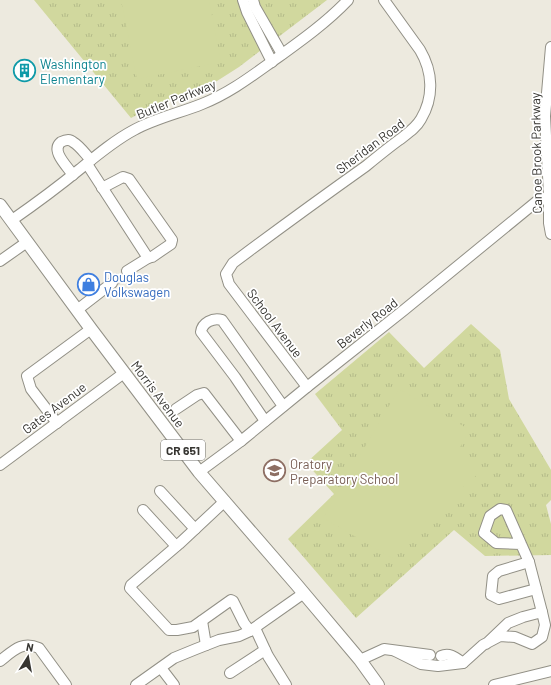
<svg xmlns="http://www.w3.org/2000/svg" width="551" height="685" viewBox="0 0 551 685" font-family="Barlow,sans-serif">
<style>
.grass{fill:url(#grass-tufts)}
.garden{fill:#d1d89e}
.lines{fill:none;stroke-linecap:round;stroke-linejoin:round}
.minor-tunnel{stroke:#c8c6bc;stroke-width:10;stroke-dasharray:10 5;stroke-linecap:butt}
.minor-casing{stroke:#929086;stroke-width:12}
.major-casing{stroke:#929086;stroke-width:14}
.minor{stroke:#fff;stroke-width:10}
.major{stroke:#fff;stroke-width:12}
.labels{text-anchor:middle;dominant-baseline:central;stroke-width:3.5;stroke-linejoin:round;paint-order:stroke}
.shield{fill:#fff;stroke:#72726f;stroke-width:1}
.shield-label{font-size:12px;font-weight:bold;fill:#363531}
.culture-label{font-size:13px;fill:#0d838f;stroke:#fff;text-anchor:start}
.street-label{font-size:13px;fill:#363531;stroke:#fff}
.shop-label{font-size:13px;fill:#366cbe;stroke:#fff;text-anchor:start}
.education-label{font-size:13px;fill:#785e54;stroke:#fff;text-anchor:start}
</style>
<defs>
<pattern id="grass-tufts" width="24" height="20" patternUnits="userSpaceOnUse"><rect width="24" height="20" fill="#d1d89e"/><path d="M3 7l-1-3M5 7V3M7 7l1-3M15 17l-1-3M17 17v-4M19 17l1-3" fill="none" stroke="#b4ba89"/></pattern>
</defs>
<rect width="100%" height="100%" fill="#edeadf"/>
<g class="grass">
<path d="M 34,0 L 327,0 L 239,67 L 217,81 L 146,110 L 131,118 Z"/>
<path d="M 471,324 L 500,350 L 509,399 L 551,470 L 551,500 L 546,505 L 551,524 L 551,555 L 485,556 L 454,530 L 356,618 L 288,539 L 334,494 L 306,463 L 342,430 L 315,394 L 389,332 L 424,368 Z"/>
</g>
<g class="garden">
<path d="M 121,0 L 209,0 L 221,62 L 137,79 Z"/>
<path d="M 399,389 L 470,430 L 459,449 L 479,473 L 415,531 L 413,528 L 394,559 L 323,518 Z"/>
</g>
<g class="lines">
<path class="minor-tunnel" d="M 112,283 L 127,271"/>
<defs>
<g id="minor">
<path d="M 243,0 L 247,12 L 272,62"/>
<path d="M 253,0 L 255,7 L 282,54"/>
<path d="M 551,47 L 545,116 L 549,195 L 549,223 L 551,234"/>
<path d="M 87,164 L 148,258"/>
<path d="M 73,175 C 68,167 50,151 61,142 C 65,140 70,139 73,142 C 80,146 86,155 91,160"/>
<path d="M 102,188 L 123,177 L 129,179 L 172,240 L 171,244 L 152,257 L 148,258 L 127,271"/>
<path d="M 12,220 C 35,204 58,187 80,169 C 97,155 115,140 134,130 C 156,118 180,113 202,104 C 230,93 253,75 277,58 C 302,40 327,22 348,0"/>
<path d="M 0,261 L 27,242"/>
<path d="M 77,310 L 112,283"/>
<path d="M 307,387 L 229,284 L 226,274 L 233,263 C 277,230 321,198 366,166 C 377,157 388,148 399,140 C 408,133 416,128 421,119 C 434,97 433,72 420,50 L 384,0"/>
<path d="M 176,409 L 197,395 L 204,393 L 241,441"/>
<path d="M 265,421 L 235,377 L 201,332 C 202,323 213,317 222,320 L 283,406"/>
<path d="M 57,423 L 31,389 L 27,376 L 91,329"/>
<path d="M 0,465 L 124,373"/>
<path d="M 199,472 L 241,441 L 307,387 L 404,310 L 536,202 L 551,195"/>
<path d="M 160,491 L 195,529"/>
<path d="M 225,501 L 179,544 L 131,585 L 130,588 L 169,630 L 177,630 L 193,627 L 231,600 L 233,601 L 244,623 L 250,631"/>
<path d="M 143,510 L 176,546"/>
<path d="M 521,544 L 496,543 L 484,533 L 490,516 L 500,509 L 506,510 L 529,562 L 542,612"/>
<path d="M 529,562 L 499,571 L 493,576 L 491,595 L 499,599 L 536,589"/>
<path d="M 202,621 L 206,645"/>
<path d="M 255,628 L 268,656 L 286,685"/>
<path d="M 395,651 L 421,664 L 438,666 L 463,663 L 483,645 L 500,636 L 515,637 L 532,644 L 542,637 L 545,625 L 542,612 L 523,617 L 508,623 L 486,644"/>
<path d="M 441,656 C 450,652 456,658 463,663"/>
<path d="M 360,660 L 384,649 L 430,655"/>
<path d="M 0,661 C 14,650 22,641 39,648 L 66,685"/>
<path d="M 161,668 L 174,685"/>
<path d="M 230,673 L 265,650"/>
<path d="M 136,685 L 174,658 L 196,649 L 219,640 L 239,636 L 250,631 L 304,593"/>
<path d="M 494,685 L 551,671"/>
</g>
<path id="major" d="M 0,205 L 91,329 L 199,472 L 296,584 L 360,660 L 378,685"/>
</defs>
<use href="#minor" class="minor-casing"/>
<use href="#major" class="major-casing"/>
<use href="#minor" class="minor"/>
<use href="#major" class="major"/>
</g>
<defs>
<symbol id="building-ring" viewBox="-11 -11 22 22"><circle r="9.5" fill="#fff" stroke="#0f9aa8" stroke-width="1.5"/><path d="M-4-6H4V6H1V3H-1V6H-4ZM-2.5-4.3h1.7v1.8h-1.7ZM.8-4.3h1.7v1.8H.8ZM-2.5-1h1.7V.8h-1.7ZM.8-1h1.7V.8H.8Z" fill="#0f9aa8"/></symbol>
<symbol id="shop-ring" viewBox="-11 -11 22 22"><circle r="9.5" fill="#fff" stroke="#3f7fe0" stroke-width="1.5"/><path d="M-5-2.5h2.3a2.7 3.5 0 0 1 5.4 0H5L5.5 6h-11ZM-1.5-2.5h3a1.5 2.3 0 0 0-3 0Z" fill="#3f7fe0"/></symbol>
<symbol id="school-ring" viewBox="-11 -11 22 22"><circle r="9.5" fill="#fff" stroke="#8d6e63" stroke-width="1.5"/><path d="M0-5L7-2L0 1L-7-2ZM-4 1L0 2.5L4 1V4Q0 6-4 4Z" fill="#8d6e63"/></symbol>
</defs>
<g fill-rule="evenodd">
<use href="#building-ring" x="12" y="58" width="25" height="25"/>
<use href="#shop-ring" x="76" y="272" width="25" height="25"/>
<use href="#school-ring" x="262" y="458" width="25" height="25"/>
</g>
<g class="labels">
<rect class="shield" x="161" y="440" width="44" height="20" rx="3"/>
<g class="shield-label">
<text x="183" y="450">CR 651</text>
</g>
<g class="culture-label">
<text x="40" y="64">Washington<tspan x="40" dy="15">Elementary</tspan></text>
</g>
<g class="street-label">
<text transform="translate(176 99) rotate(-22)">Butler Parkway</text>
<text transform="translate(370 146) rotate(-37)">Sheridan Road</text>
<text transform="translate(536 153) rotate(-91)">Canoe Brook Parkway</text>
<text transform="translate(275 323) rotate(53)">School Avenue</text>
<text transform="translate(367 323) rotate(-38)">Beverly Road</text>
<text transform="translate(158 394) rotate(53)">Morris Avenue</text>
<text transform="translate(54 408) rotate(-37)">Gates Avenue</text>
</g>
<g class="shop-label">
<text x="104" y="277">Douglas<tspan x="104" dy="15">Volkswagen</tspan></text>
</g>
<g class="education-label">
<text x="290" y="464">Oratory<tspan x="290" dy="15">Preparatory School</tspan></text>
</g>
</g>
<g transform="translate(28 657) rotate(11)" stroke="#ffffff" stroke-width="3" paint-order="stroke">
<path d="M0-3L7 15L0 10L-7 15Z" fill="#363531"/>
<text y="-6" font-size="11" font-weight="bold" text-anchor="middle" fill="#363531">N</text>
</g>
</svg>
